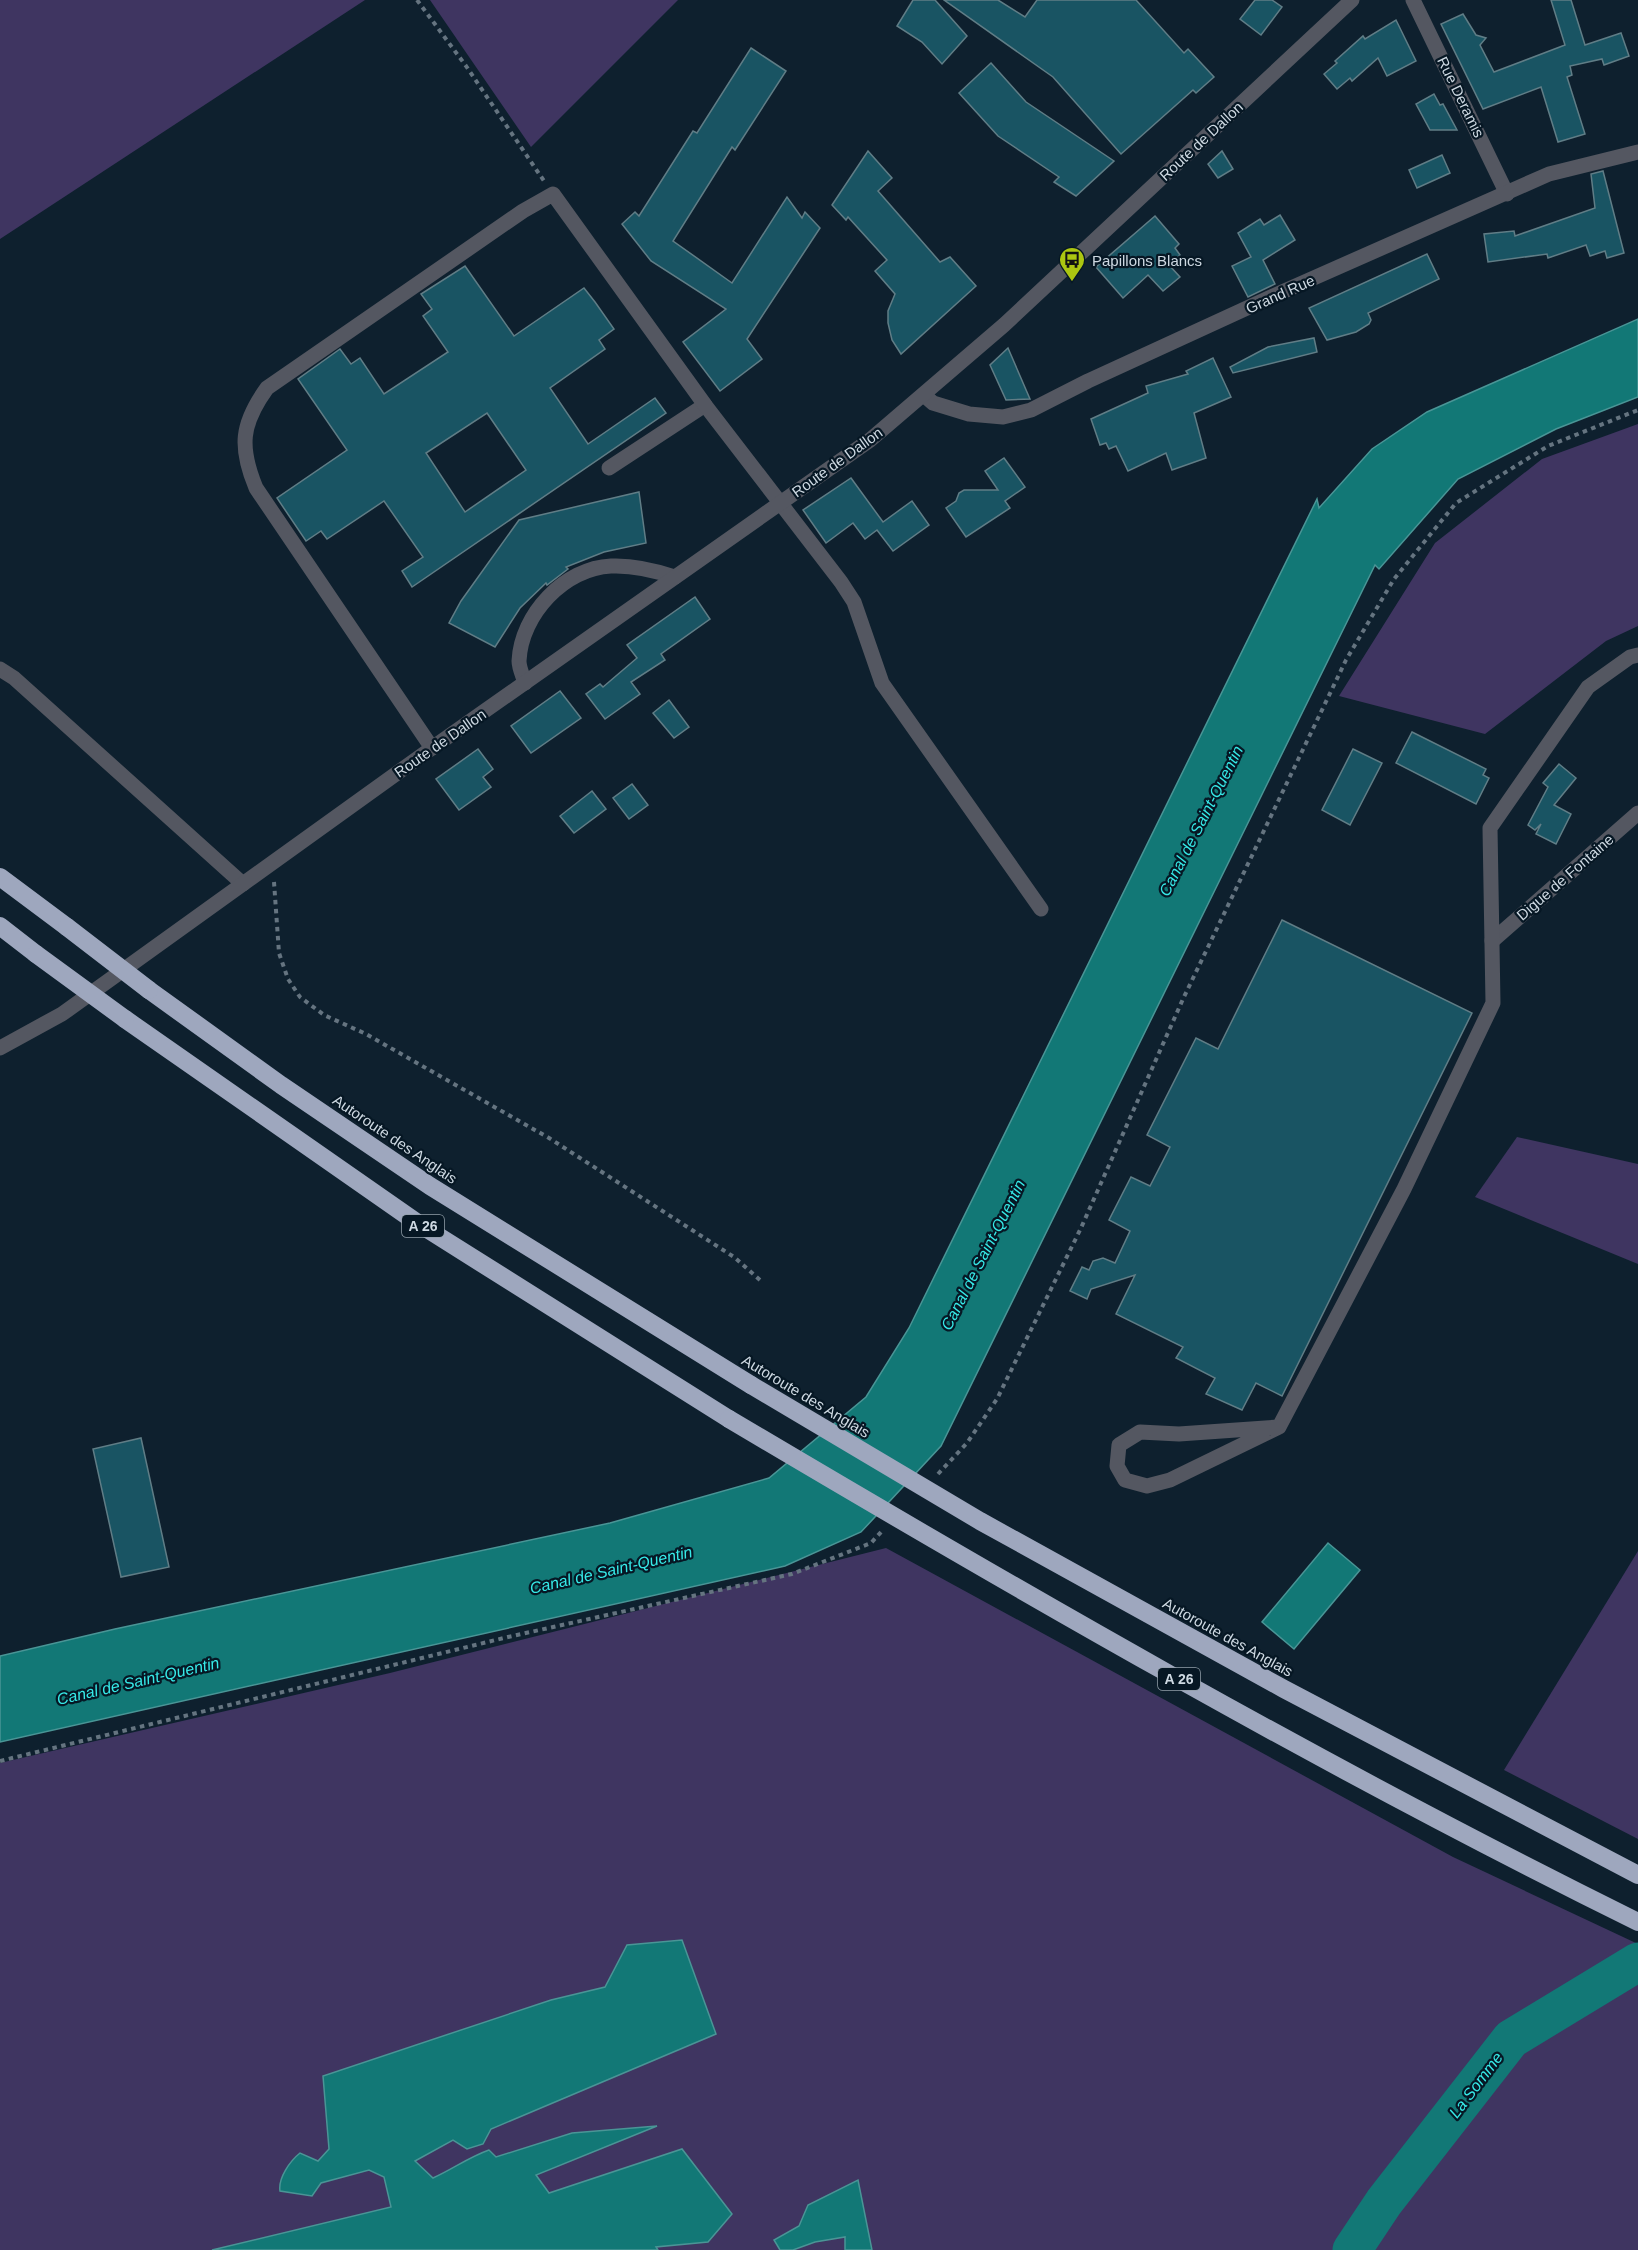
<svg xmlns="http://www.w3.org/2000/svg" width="1638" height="2250" viewBox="0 0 1638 2250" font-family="Arial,sans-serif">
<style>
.green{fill:#3f3561}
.water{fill:#127876;stroke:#4a9596;stroke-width:1.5}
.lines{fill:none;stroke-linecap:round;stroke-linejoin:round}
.river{stroke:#127876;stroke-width:39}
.building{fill:#195463;stroke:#607d86;stroke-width:1.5;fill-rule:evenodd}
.path{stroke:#657480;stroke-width:4;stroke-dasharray:4.5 4.5;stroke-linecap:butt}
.minor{stroke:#545761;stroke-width:15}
.highway{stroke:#9ea7be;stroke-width:18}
.highway-bridge{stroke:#9ea7be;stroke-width:18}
.labels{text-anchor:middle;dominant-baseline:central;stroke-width:4.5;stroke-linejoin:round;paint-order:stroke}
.shield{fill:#061724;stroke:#929fa9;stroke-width:1.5}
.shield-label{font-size:14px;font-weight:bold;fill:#ced9e2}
.street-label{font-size:15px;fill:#ced9e2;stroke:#061724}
.poi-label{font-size:15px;fill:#ced9e2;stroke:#061724;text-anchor:start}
.water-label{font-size:16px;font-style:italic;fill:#36e9e7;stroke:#061724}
</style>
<rect width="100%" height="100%" fill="#0e202e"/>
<g class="green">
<path d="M 0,0 L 365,0 L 0,239 Z"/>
<path d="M 430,0 L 678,0 L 531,147 Z"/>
<path d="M 1638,424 L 1638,626 L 1606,641 L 1485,734 L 1339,696 L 1435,543 L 1542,459 Z"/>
<path d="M 1517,1137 L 1638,1164 L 1638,1264 L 1475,1197 Z"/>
<path d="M 886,1548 L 1453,1857 L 1638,1944 L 1638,2250 L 0,2250 L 0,1763 L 390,1673 Z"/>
<path d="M 1638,1551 L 1638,1839 L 1504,1770 Z"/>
</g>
<g class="water">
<path d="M 1638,319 L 1638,397 L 1556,429 L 1458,479 L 1379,569 L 1375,565 L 941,1446 L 861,1532 L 785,1566 L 0,1742 L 0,1656 L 115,1629 L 610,1523 L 769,1478 L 866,1397 L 909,1328 L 1317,499 L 1319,508 L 1372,449 L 1427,412 Z"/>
<path d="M 1328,1543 L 1360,1570 L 1294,1649 L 1262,1622 Z"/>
<path d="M 682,1940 L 716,2034 L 491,2129 L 483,2144 L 467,2149 L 453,2140 L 415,2161 L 433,2178 C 453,2169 469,2157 489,2150 L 496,2157 L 572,2133 L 657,2126 L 536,2175 L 549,2193 L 682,2149 L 732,2214 L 708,2242 L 656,2247 L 658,2250 L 212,2250 L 391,2207 L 384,2177 L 369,2170 L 321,2183 L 312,2196 L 280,2191 C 278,2178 290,2161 300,2153 L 318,2161 L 329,2149 L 323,2076 L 551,2000 L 605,1987 L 627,1945 Z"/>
<path d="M 858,2180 L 872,2250 L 845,2250 L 845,2237 L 815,2242 L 793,2250 L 780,2250 L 774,2240 L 799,2226 L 808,2205 Z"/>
</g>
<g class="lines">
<path class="river" d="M 1352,2250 L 1384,2202 L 1511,2039 L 1638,1962"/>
</g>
<g class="building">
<path d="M 913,0 L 935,0 L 967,36 L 942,64 L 922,42 L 897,26 Z"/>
<path d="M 944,0 L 998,0 L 1025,17 L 1037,0 L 1136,0 L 1184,53 L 1188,49 L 1214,77 L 1196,93 L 1193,90 L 1121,154 L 1053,77 Z"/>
<path d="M 1255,0 L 1272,0 L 1282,7 L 1261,35 L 1240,19 Z"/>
<path d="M 1551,0 L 1571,0 L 1585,45 L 1621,33 L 1629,56 L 1604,65 L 1602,59 L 1570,66 L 1572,75 L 1567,77 L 1585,134 L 1558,142 L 1541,87 L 1483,109 L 1441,24 L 1463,14 L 1476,35 L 1486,38 L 1480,45 L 1494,72 L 1565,45 Z"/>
<path d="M 1396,20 L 1416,61 L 1387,76 L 1378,58 L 1352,81 L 1350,78 L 1337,89 L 1324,74 L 1337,63 L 1335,61 L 1363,36 L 1365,39 Z"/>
<path d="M 751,48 L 786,71 L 735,150 L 732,147 L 673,241 L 732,283 L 787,197 L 802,218 L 805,212 L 820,228 L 747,339 L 762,359 L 720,391 L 683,342 L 726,309 L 651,261 L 622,224 L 635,212 L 639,216 L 693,131 L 697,133 Z"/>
<path d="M 991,63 L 1026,102 L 1114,161 L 1076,196 L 1054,182 L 1059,177 L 998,136 L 959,93 Z"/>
<path d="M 1434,94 L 1440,105 L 1443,104 L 1457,130 L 1430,130 L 1416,104 Z"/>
<path d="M 868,151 L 892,178 L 878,191 L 940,262 L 950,257 L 976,286 L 901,354 L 892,340 L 888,323 L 888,311 L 895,294 L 875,271 L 887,260 L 848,217 L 846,220 L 832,205 Z"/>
<path d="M 1222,151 L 1233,169 L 1218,178 L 1208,164 Z"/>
<path d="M 1442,155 L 1450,173 L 1417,188 L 1409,170 Z"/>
<path d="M 1603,171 L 1624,253 L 1607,258 L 1605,251 L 1590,256 L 1586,245 L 1548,258 L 1547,254 L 1488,262 L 1484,234 L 1514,231 L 1515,236 L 1595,208 L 1591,174 Z"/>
<path d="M 1280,215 L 1295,240 L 1263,260 L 1275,284 L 1248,297 L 1232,266 L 1251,257 L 1238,233 L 1260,219 L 1264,225 Z"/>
<path d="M 1155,216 L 1179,244 L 1175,248 L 1180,255 L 1169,265 L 1180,277 L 1163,291 L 1148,275 L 1123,298 L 1096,267 Z"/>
<path d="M 1427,254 L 1439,279 L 1368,313 L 1371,320 L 1369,324 L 1356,332 L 1327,340 L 1309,308 Z"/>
<path d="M 465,266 L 514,336 L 584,288 L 595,302 L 614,329 L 599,340 L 605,349 L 550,388 L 588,444 L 655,398 L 666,413 L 412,587 L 402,571 L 423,557 L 384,501 L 327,539 L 321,531 L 306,541 L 277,498 L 347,450 L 298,379 L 340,349 L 351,364 L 360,358 L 384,394 L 448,352 L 423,316 L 432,309 L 421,294 ZM 487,413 L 526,470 L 465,512 L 426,453 Z"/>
<path d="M 1314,338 L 1317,352 L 1233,373 L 1230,367 L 1268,347 Z"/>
<path d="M 1008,348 L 1030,399 L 1006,400 L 990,365 Z"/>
<path d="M 1213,358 L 1231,397 L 1194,413 L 1206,458 L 1172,470 L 1166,453 L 1128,471 L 1116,446 L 1109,449 L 1106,443 L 1100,445 L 1091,419 L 1148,393 L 1146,386 L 1188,374 L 1186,371 Z"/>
<path d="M 1004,458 L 1025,487 L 1005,501 L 1010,508 L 966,537 L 946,508 L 956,501 L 959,493 L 964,490 L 998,490 L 985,471 Z"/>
<path d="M 851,478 L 883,522 L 912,501 L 929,525 L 893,551 L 877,530 L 865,539 L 853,523 L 826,543 L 803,510 Z"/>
<path d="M 639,492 L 646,543 L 604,552 L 566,567 L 568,569 L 547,585 L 546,583 L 520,608 L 495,647 L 449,623 L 461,601 L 519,520 Z"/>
<path d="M 695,597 L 710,619 L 661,654 L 665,660 L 631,682 L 640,694 L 605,719 L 586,694 L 600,684 L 603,687 L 637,658 L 627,645 Z"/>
<path d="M 560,691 L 581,718 L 531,753 L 511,726 Z"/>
<path d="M 669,700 L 689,727 L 674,738 L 653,713 Z"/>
<path d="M 1412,732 L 1486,769 L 1483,775 L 1489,778 L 1476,804 L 1396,763 Z"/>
<path d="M 478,749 L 493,769 L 483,777 L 491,787 L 459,810 L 436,779 Z"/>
<path d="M 1353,749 L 1382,763 L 1350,825 L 1322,810 Z"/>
<path d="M 1559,764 L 1576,778 L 1554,805 L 1571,814 L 1556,844 L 1536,834 L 1541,824 L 1535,830 L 1528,825 L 1548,787 L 1543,783 Z"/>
<path d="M 632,784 L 648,805 L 629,819 L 613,798 Z"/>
<path d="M 592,791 L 606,809 L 574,833 L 560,816 Z"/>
<path d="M 1282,920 L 1472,1013 L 1282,1396 L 1256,1383 L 1242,1410 L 1206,1394 L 1215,1378 L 1176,1358 L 1183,1347 L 1116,1314 L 1135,1275 L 1091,1289 L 1087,1299 L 1070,1291 L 1082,1267 L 1089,1270 L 1093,1261 L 1103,1258 L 1115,1263 L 1130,1231 L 1109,1220 L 1131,1177 L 1150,1186 L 1170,1147 L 1147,1135 L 1196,1038 L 1218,1049 Z"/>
<path d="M 141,1438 L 169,1567 L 121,1577 L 93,1449 Z"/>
</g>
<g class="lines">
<g class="path">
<path d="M 417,0 L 466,66 L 544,181"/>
<path d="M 274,882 L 279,953 L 288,979 L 300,997 L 324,1015 L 366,1034 L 549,1138 L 734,1257 L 760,1280"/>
<path d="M 938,1474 L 967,1443 L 997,1399 L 1081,1228 L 1183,999 L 1346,660 L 1394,579 L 1456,503 L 1548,446 L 1638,410"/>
<path d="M 0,1761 L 508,1637 L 792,1574 L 871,1543 L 882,1531"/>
</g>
<g class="minor">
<path d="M 1413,0 L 1507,194"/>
<path d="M 925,396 L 933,403 L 969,414 L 1003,417 L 1031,410 L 1088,381 L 1282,292 L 1549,174 L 1638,152"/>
<path d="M 609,468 L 705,405"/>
<path d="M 0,669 L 14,678 L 243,884"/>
<path d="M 525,683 C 523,676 519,668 519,661 C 521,614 565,568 611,566 C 633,565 654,570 675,577"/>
<path d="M 432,748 L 256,488 C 239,447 241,424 267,388 L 523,211 L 553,194 L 705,405 L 841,582 L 854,602 L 882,683 L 1041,909"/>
<path d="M 1492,941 L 1638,813"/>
<path d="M 0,1048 L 62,1014 L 432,748 L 870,440 L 1004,325 L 1352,0"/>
<path d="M 1279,1427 L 1179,1434 L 1140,1432 L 1119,1445 L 1117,1466 L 1125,1480 L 1147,1486 L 1170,1480 L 1279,1427 L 1404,1189 L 1493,1003 L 1490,828 L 1588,687 L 1630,657 L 1638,655"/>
</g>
<g class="highway">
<path d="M 0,877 L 67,927"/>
<path d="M 0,926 L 36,954"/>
<path d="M 149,990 L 281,1085 L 430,1186 L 751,1385"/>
<path d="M 125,1019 L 416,1222 L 729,1419"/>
</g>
<g class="highway-bridge">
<path d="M 67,927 L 149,990"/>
<path d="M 36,954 L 125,1019"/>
<path d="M 751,1385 L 980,1521 L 1284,1689 L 1638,1875"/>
<path d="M 729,1419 C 1027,1596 1328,1769 1638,1922"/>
</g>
</g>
<defs>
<symbol id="bus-pin" viewBox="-11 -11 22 30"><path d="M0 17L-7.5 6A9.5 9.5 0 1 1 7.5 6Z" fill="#acc611" stroke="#061724"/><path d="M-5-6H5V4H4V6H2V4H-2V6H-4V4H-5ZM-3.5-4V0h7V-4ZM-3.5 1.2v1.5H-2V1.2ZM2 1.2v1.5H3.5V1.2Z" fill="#111"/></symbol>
</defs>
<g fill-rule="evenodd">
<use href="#bus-pin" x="1057" y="245" width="30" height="40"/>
</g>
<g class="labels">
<g class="shield">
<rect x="402" y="1215" width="42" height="22" rx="4.5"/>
<rect x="1158" y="1668" width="42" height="22" rx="4.5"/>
</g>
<g class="shield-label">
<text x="423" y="1226">A 26</text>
<text x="1179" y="1679">A 26</text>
</g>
<g class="street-label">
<text transform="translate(1461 97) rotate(64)">Rue Deramis</text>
<text transform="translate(1201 141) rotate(-43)">Route de Dallon</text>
<text transform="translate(1280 294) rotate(-24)">Grand Rue</text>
<text transform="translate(837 462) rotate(-36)">Route de Dallon</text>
<text transform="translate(440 743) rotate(-35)">Route de Dallon</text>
<text transform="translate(1565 877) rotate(-41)">Digue de Fontaine</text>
<text transform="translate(395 1139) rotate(34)">Autoroute des Anglais</text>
<text transform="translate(806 1396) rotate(31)">Autoroute des Anglais</text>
<text transform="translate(1228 1637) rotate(29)">Autoroute des Anglais</text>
</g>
<g class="poi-label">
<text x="1092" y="260">Papillons Blancs</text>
</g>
<g class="water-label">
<text transform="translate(1201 821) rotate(-63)">Canal de Saint-Quentin</text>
<text transform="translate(983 1255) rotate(-63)">Canal de Saint-Quentin</text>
<text transform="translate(611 1570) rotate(-13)">Canal de Saint-Quentin</text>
<text transform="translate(138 1681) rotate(-13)">Canal de Saint-Quentin</text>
<text transform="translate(1476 2085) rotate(-53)">La Somme</text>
</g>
</g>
</svg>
